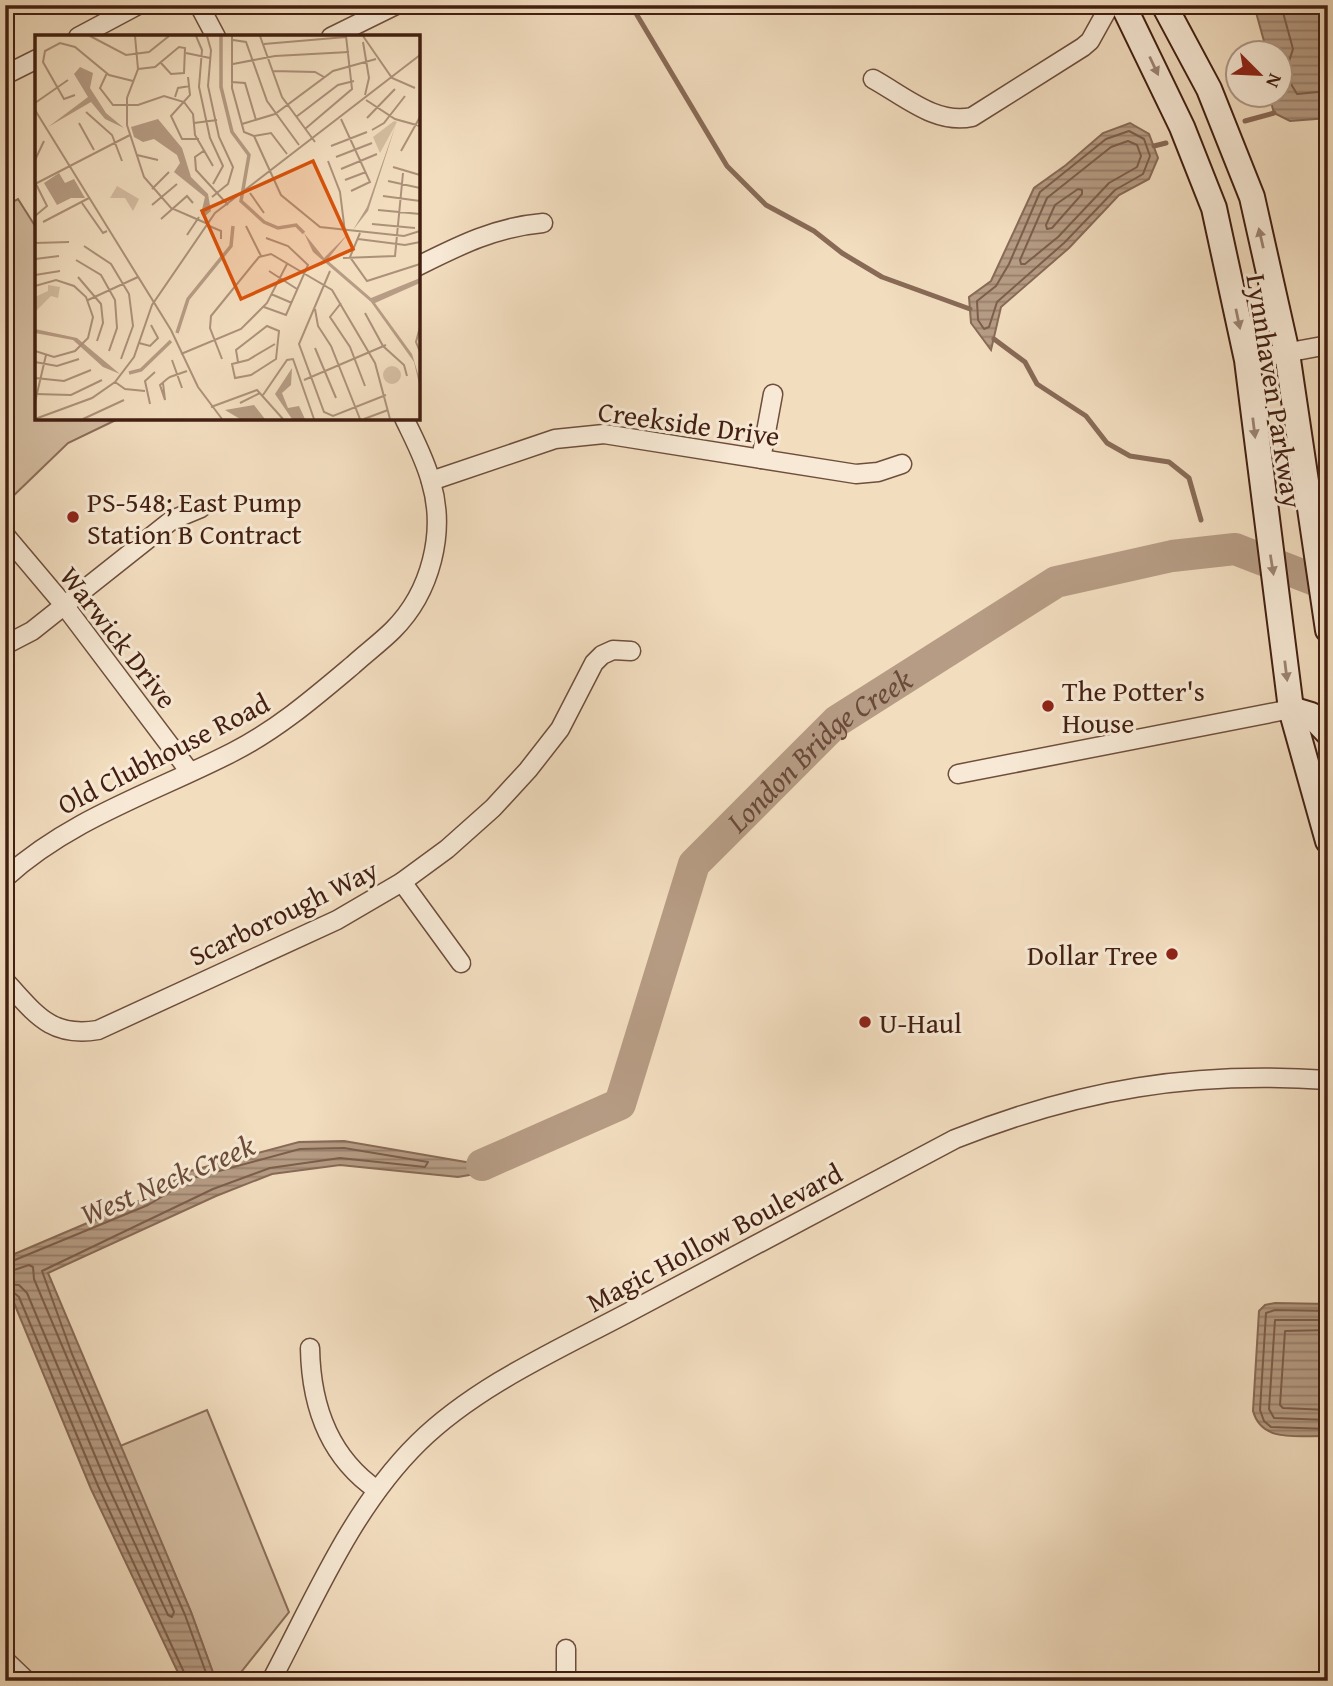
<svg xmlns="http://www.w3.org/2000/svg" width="1333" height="1686" viewBox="0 0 1333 1686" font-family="'Gentium Book Plus',serif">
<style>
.park{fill:#d4bda1;stroke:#8b6e59;stroke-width:2}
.water{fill:url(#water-rules);stroke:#886a56;stroke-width:2}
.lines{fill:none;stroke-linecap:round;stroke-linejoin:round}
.shore{stroke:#7c5e4a;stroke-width:2}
.stream{stroke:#886a56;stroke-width:5}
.river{stroke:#b69c84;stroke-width:32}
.street-casing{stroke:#6e4e3c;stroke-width:21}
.secondary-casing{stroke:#421f11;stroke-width:28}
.street{stroke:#f7e9d5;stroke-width:18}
.secondary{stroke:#f7e9d5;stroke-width:24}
.oneway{fill:#9c8473}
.poi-dot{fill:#8f2418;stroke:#f7e9d5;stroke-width:2.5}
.labels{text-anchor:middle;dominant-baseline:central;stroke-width:6;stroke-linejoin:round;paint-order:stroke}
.street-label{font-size:28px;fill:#421f11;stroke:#f7e9d5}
.poi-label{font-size:28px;fill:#421f11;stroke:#f7e9d5;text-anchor:start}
.water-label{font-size:30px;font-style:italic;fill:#6b4b39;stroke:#f7e9d5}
.inset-river{fill:none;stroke:#b69c84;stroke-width:3.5}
.inset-road{fill:none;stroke:#ac9179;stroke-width:2}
.view{fill:#d7530c;fill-opacity:0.15;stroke:#d7530c;stroke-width:3.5}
.inset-edge{fill:none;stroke:#421f11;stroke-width:3.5}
</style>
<defs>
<pattern id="water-rules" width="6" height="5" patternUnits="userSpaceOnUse" patternTransform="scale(1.75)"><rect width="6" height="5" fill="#b69c84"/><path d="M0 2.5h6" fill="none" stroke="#967f6b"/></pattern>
</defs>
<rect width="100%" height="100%" fill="#f2ddbf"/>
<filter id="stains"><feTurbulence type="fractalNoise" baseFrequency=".00286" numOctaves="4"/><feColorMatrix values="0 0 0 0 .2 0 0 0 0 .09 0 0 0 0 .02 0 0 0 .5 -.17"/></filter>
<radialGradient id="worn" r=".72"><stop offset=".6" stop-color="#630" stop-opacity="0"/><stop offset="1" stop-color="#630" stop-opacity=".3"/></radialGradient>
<g class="park">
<path d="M 18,199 L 37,229 L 37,418 L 120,418 L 68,443 L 9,500 L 5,496 L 5,206 Z"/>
<path d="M 207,1410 L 289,1612 L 234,1681 L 216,1681 L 191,1612 L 120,1446 Z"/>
</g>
<g class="water">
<path d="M 1254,5 L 1326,5 L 1328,118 L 1290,121 L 1274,113 L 1269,95 L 1280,94 L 1280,52 L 1267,52 Z"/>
<path d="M 1130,123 L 1149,134 L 1158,158 L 1149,179 L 1119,195 L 1069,248 L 1001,307 L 991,350 L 971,323 L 969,297 L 991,281 L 1034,188 L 1066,165 L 1103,133 Z"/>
<path d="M 344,1141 L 483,1165 L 475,1174 L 458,1177 L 340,1165 L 272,1174 L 216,1196 L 48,1273 L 191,1612 L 216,1681 L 182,1681 L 91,1489 L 12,1298 L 5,1302 L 5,1258 L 146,1198 L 190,1171 L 299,1142 Z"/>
<path d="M 1275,1303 L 1328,1304 L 1328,1436 C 1300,1435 1262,1444 1253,1411 L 1259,1311 L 1265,1305 Z"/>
</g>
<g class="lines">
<g class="shore">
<path d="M 1281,5 L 1293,49 L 1285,74 L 1297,94 L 1328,91"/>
<path d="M 1129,131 L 1144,139 L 1150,156 L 1143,174 L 1115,190 L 1064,243 L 997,302 L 989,327 L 984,329 L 978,320 L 977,301 L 996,286 L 1009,264 L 1040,192 L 1106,139 Z"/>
<path d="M 1128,141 L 1137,145 L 1141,156 L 1137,167 L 1109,183 L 1058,237 L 1025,264 L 1021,264 L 1020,260 L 1047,198 L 1111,147 Z"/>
<path d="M 1078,189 L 1082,190 L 1082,194 L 1052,228 L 1047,229 L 1046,225 L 1055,205 Z"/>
<path d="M 5,1264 L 148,1205 L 193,1178 L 300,1149 L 344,1148 L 428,1162 L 425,1167 L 340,1158 L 270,1168 L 213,1189 L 42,1271 L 72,1354 L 185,1615 L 209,1681"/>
<path d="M 5,1273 L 29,1265 L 33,1267 L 34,1279 L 174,1612 L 172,1617 L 168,1615 L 106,1482 L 27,1293 L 19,1285 L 5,1284"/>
<path d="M 5,1294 L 13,1292 L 19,1297 L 98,1486 L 188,1681"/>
<path d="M 1328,1311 L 1275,1310 L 1266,1313 L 1260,1410 L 1264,1421 L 1271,1427 L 1328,1429"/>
<path d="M 1328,1320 L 1275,1320 L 1269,1409 L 1274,1418 L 1328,1420"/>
<path d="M 1328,1330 L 1285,1331 L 1280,1405 L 1283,1408 L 1328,1410"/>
</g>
<g class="stream">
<path d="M 631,5 L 727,166 L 766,205 L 814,231 L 842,253 L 882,277 L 970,309"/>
<path d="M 1245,121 L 1274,113"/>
<path d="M 1154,146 L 1166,143"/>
<path d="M 994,339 L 1025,362 L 1037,384 L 1086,416 L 1107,443 L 1130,456 L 1169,462 L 1189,478 L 1201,520"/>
</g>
<path class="river" id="s1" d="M 482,1165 L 620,1104 L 694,864 L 837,721 L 1056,582 L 1172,556 L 1235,549 L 1328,585"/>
<defs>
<g id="street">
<path d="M 199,5 L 216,37"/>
<path d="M 78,37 L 138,5"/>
<path d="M 331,37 L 396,5"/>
<path d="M 5,75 L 37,59"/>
<path d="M 873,79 C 904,96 936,125 972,117 L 1083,47 L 1090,41 L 1110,5"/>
<path d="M 418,266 C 460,245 496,227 543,223"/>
<path d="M 1247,360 L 1328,345"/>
<path d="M 761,459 L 773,394"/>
<path d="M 431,481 L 555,439 L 604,434 L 856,474 L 878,472 L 902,464"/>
<path d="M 5,535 L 64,605 L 190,772"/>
<path d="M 5,645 L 32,631 L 172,520 L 201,508"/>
<path d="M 958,774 L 1291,709"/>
<path d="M 5,878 C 71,818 155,792 233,752 C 278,729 315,697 353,665 C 366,653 381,642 393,630 C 431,592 446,532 431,482 C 425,459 414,439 404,418"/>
<path d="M 402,882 L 461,963"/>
<path d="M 5,981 C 35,1013 50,1038 98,1030 L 337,920 L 402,882 L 447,849 L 493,808 L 528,770 L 560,729 L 594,663 L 602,655 L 613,650 L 631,651"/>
<path d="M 310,1348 C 311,1405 329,1457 377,1490"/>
<path d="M 5,1660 L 27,1681"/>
<path d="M 271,1681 C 314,1600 352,1508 418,1443 C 477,1385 560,1349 633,1310 C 740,1253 847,1196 955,1139 C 1081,1089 1192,1071 1328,1080"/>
<path d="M 566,1681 L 566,1649"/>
</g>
<g id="secondary">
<path d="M 1123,5 L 1182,127 L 1214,208 L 1247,360 L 1291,709 L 1328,841"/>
<path d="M 1164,5 L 1209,89 L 1252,197 L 1287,353 L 1328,630"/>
<path d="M 1291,709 L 1311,715 L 1328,733"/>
</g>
</defs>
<use href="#street" class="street-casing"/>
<use href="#secondary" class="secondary-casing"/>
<use href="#street" class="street"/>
<use href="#secondary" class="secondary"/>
</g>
<defs><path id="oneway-solid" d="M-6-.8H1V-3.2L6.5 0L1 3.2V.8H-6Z" transform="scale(1.75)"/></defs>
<g class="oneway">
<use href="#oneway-solid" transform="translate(1154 66) rotate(65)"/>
<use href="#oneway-solid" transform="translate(1261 238) rotate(-103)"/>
<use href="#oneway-solid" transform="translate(1238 319) rotate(78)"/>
<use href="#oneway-solid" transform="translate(1254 428) rotate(83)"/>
<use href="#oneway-solid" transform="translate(1272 565) rotate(81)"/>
<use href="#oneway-solid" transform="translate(1286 671) rotate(83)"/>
</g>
<g class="poi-dot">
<circle cx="73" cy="517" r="7"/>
<circle cx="1048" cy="706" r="7"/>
<circle cx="1172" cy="954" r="7"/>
<circle cx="865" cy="1022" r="7"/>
</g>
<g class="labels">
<g class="street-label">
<text transform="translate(1275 391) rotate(81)">Lynnhaven Parkway</text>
<text transform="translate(689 423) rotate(8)">Creekside Drive</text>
<text transform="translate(119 637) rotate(52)">Warwick Drive</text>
<text transform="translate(163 753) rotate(-27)">Old Clubhouse Road</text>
<text transform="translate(283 912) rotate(-26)">Scarborough Way</text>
<text transform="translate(714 1237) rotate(-28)">Magic Hollow Boulevard</text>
</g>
<g class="poi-label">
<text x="87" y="501">PS-548; East Pump<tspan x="87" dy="32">Station B Contract</tspan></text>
<text x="1062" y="690">The Potter's<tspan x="1062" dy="32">House</tspan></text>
<text x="1158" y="954" text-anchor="end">Dollar Tree</text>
<text x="879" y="1022">U-Haul</text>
</g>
<g class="water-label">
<text stroke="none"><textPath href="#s1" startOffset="572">London Bridge Creek</textPath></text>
<text transform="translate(167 1179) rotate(-23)">West Neck Creek</text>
</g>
</g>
<g transform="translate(35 35)">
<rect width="385" height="385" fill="#f2ddbf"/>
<path d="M 359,86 L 362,87 L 345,118 L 338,102 ZM 82,151 L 104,164 L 98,176 L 90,163 L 75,163 ZM 13,250 L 25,252 L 23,263 L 16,261 L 0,277 L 0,262 L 13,256 ZM348 340a9 9 0 1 1 18 0a9 9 0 1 1-18 0Z" fill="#d4bda1"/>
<path d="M 45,32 L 58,38 L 55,53 L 71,78 L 89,93 L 70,84 L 56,67 L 13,92 L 53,62 L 39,39 ZM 123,84 L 147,113 L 156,142 L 173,159 L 176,176 L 170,181 L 166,179 L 170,162 L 139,137 L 145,128 L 142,120 L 119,104 L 108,107 L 99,102 L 96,92 ZM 361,89 L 333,176 L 318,195 L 332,172 ZM 24,138 L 30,148 L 39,144 L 50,163 L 36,163 L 22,170 L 9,148 ZM 269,198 L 289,223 L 313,199 L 292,225 L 336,263 L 385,243 L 385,248 L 340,268 L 377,319 L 384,342 L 385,353 L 379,327 L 336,267 L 278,217 ZM 0,294 L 42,303 L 85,339 L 68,332 L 38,305 L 0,298 ZM 257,333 L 256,350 L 247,358 L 253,373 L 264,371 L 270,384 L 257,384 L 240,359 ZM 219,370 L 230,384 L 205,384 L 190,375 Z" fill="#b69c84"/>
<path class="inset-river" d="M 186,1 L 186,52 L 197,97 L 214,120 L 206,166 L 229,187 L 243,193 L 261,190 L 269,198M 142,298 L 153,264 L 196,211 L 198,191M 94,338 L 106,335 L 136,306"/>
<path class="inset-road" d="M 55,1 L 91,20 L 114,17 L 134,1M 100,1 L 103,34 L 92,63 L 92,90 L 109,142 L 136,173 L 173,189M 161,1 L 167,15 L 164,52 L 175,103 L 188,131 L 178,149M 172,1 L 176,15 L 173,51 L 184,102 L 198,132 L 193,149 L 177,162M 197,1 L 197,53 L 209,97 L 219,101M 225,1 L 247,62 L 280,107M 328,1 L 357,43 L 380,53M 198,5 L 211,7 L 232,66 L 264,110M 328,7 L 334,43 L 330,60M 229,9 L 311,2M 151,18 L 175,23M 198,29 L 240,21 L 314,17M 103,34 L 120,32 L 144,12 L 150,13 L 149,38 L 136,39 L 126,28M 238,36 L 280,37 L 289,42M 72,38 L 65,53 L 78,70 L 103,70 L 129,61 L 149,67 L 158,79 L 160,100 L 178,131M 153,42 L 155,60 L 136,81 L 147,104 L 164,104M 196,47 L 210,48 L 221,85M 40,60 L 29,64 L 8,27 L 10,16 L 25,8 L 40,12 L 74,40 L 98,46M 140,62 L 143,53 L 155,51M 331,65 L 360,84 L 385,91M 0,68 L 33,45M 0,75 L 136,295 L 163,352 L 187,384M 51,77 L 77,100 L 87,126M 261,82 L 303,50 L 319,46M 332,83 L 360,54M 306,84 L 335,147 L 316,156M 44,88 L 59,115M 159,88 L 182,85M 207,89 L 240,79 L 298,36 L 341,24M 270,94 L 317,54 L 311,1M 337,95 L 349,88 L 370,61M 219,101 L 246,160 L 285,192 L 369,201 L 385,196M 219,101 L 236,98 L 252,119M 296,111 L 332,97M 170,115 L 160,122 L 161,135 L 193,170M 366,116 L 385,82M 102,120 L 123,125M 301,122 L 337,108M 0,125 L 9,106M 293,126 L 305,157 L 310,197M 358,132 L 385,140M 306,134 L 342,119M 310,145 L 331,137M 353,146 L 385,153M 0,149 L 95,100M 117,154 L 134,137M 215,158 L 229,178M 348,161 L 385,166M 47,168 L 68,198 L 72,196M 117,170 L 142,149M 343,175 L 385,179M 0,181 L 12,171 L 1,149M 126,184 L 152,161 L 158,168M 8,187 L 54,163M 337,189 L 380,193M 172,190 L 186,196 L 186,204M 211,191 L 226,221M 325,198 L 315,222 L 332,246 L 385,229M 152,200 L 164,182M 323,204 L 370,210 L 385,207M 0,208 L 34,207M 49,211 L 76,229 L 94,259 L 98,291 L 86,324M 308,223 L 360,221 L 368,138M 0,224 L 24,221M 41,225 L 66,240 L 80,265 L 82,293 L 74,316M 234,236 L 262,254M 295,236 L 264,309 L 289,377 L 298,381 L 351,360M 0,240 L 25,236M 43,242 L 66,269 L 68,288 L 62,306M 0,251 L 21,245 L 39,251 L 51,262 L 58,282 L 53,303 L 40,316 L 19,322 L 0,316M 236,259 L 257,268M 53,265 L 103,242M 306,268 L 295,282 L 315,312 L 330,351M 229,272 L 251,280 L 273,230 L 253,211 L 231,203M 280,274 L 283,291 L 296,311 L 325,384M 330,278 L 348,311 L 369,330 L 372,341M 385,292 L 381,307 L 385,317M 104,308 L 115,311 L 123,303 L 116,290M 280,313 L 301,363M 146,319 L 206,294 L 232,268 L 252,229M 187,324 L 175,293 L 176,281 L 224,222 L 236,219 L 297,255 L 340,328 L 355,384M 137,325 L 147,353M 0,327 L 22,331 L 44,324M 203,327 L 201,315 L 232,291 L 244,296 L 241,324 L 216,340 L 200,343 L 197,329 L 213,325 L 240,309M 0,343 L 29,346 L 56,335M 269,345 L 351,310M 80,347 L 90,354 L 110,356M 128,348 L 130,365 L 125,350 L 132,344 L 135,342 L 152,336M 0,359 L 36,360 L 67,345M 228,360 L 252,325 L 258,324 L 279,384M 0,367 L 11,320M 205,368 L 225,358M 115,369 L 110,346 L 120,337M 176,372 L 222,355 L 248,384M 0,384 L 57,363 L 80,347 L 99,322 L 117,270 L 180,178 L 385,20M 48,384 L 89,365M 329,384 L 353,375"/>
<path class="view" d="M 278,126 L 318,214 L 206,264 L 167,176 Z"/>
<rect width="385" height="385" class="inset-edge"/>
</g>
<rect width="1333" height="1686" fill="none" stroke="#f2ddbf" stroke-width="28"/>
<rect x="7" y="7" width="1319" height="1672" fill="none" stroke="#421f11" stroke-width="3.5"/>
<rect x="14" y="14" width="1305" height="1658" fill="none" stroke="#421f11" stroke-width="2"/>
<g transform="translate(1259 74) rotate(114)"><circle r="33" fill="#f7e9d5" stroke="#af9887" stroke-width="2"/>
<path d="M0-5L12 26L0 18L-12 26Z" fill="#8f2418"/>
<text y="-10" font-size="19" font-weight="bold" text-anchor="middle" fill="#421f11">N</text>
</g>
<rect width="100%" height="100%" filter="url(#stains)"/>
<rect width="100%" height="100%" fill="url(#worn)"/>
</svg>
